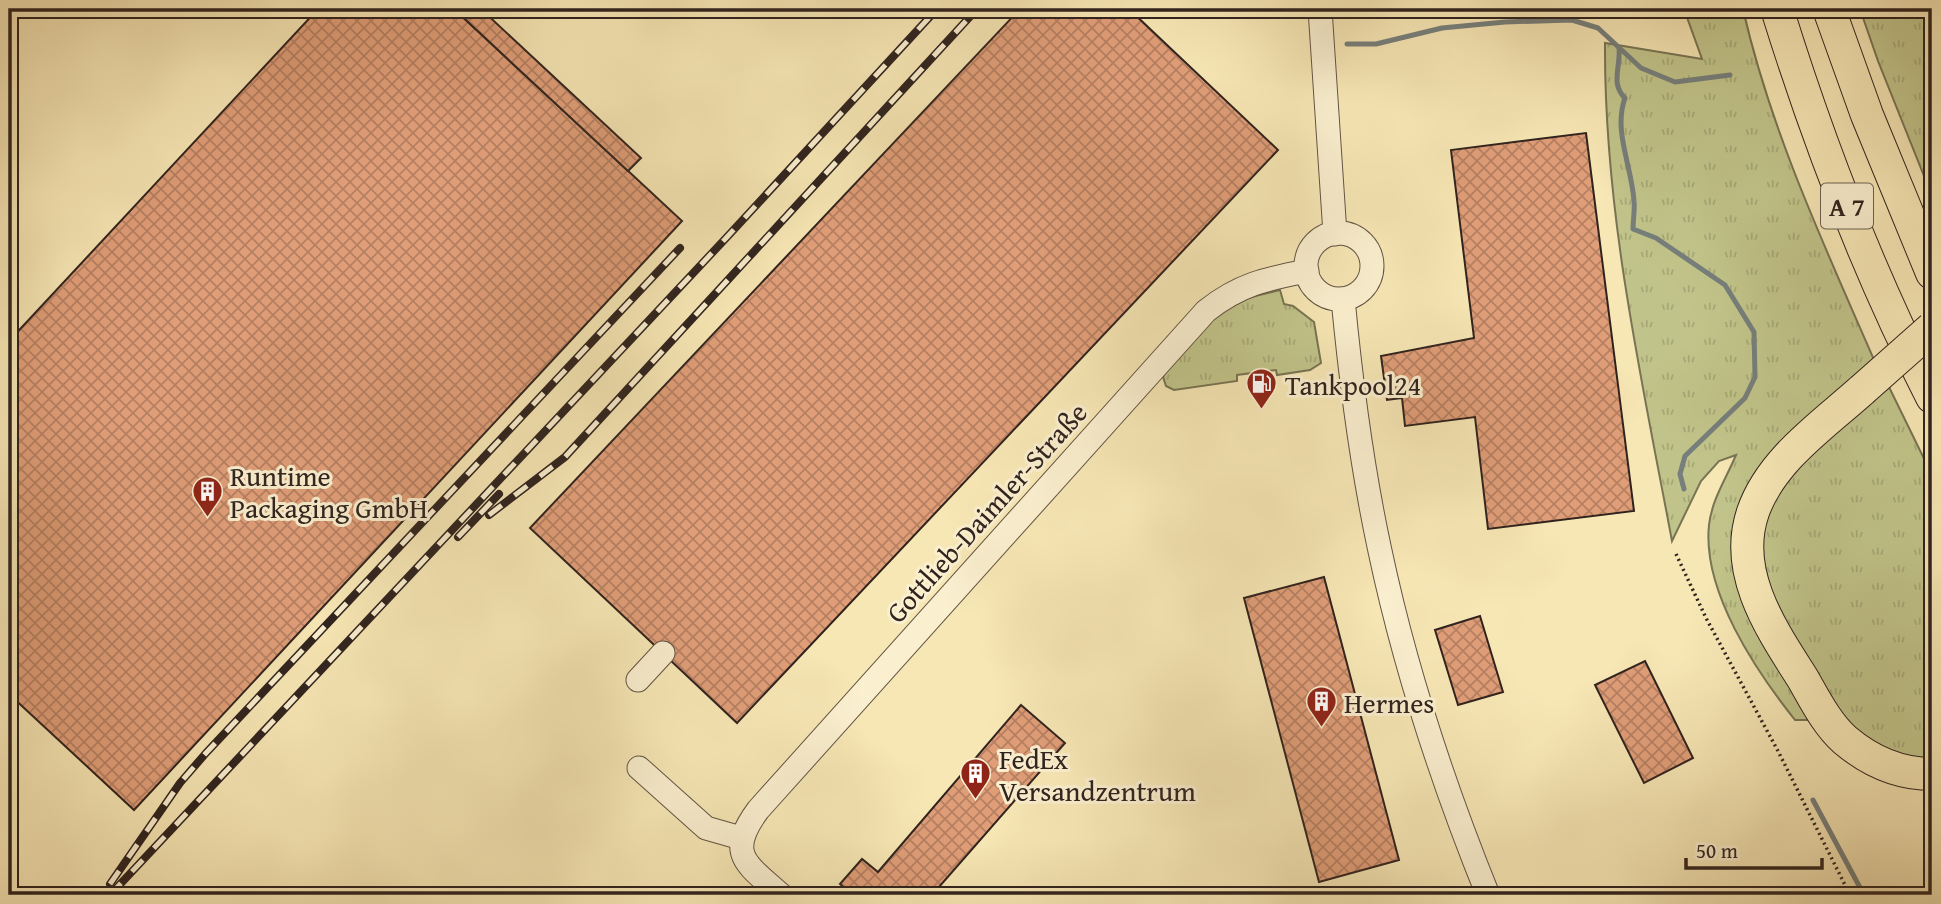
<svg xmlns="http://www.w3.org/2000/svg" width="1941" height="904" viewBox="0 0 1941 904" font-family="'Gentium Book Plus',serif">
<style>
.grass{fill:url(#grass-tufts);stroke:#787454;stroke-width:2}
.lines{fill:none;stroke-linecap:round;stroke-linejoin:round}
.stream{stroke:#767f7c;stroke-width:5}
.building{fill:url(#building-cross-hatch);stroke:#30231e;stroke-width:2}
.minor-casing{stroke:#625444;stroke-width:25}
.highway-casing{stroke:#30231e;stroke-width:34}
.path{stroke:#30231e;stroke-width:3.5;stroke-dasharray:2 3.5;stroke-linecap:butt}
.minor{stroke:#faefcf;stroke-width:23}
.highway{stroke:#f7e7b5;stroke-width:32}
.rail-casing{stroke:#30231e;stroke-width:8}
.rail{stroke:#faefcf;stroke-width:5;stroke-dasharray:16;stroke-linecap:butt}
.highway-bridge-casing{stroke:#30231e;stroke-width:34;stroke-linecap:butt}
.highway-bridge{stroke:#f7e7b5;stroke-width:32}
.labels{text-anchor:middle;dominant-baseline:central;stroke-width:6;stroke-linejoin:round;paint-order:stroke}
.shield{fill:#faefcf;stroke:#6d6053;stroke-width:2}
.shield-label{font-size:26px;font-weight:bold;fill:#30231e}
.poi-label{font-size:28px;fill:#30231e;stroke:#faefcf;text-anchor:start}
.street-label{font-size:28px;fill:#30231e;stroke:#faefcf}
</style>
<defs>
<pattern id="grass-tufts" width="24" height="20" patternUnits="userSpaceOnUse" patternTransform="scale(1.75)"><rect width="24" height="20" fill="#c1c48a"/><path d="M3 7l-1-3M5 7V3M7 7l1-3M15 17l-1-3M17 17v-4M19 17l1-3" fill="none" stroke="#a6a877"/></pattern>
<pattern id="building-cross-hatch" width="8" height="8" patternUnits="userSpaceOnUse" patternTransform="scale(1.75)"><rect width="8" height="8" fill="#e09e78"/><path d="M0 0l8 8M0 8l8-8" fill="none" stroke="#b68062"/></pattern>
</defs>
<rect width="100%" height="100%" fill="#f7e7b5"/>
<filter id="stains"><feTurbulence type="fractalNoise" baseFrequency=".00286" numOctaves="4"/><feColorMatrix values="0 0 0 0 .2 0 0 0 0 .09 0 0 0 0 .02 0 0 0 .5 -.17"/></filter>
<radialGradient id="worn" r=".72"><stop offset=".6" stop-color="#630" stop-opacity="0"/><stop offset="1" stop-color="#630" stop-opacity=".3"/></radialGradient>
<g class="grass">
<path d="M 1684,9 L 1743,9 C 1771,132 1825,247 1875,362 L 1743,509 L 1814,720 L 1795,720 C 1756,671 1702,591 1709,525 C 1712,499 1726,479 1736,455 L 1719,461 L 1701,481 L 1672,541 C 1641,376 1604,212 1605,43 L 1702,59 Z"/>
<path d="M 1860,9 L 1932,9 L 1932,196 L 1878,61 Z"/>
<path d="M 1280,290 L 1284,304 L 1293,306 L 1314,322 L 1321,363 L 1310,370 L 1277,375 L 1276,370 L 1237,375 L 1237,381 L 1174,390 L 1166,386 L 1163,377 L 1165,369 L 1214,316 L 1235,301 Z"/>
<path d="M 1889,387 L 1932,475 L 1932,759 C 1903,756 1882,753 1858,733 C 1837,714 1824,687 1810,663 C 1794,635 1775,608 1766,577 C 1759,555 1761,530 1770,509 C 1788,464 1852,419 1889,387 Z"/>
</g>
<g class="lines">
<g class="stream">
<path d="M 1287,9 L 1288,11"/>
<path d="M 1347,44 L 1376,44 L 1442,28 L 1505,22 L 1572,20 L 1598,28 L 1641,68 L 1675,82 L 1730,75"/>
<path d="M 1619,48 C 1621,66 1610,84 1625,98 C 1613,131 1632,167 1634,201 C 1635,210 1633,220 1633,229 L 1656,238 L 1725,285 L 1754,332 L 1755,377 L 1745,398 L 1685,456 L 1680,474 L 1684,489"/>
<path d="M 1813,800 L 1864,895"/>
</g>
</g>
<g class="building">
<path d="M 318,9 L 454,9 L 682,221 L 134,810 L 9,694 L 9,341 Z"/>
<path d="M 454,9 L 481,9 L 641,158 L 628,171 Z"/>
<path d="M 1020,9 L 1129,9 L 1278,150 L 737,723 L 530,528 Z"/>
<path d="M 1586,133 L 1634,511 L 1488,529 L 1475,417 L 1405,426 L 1402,398 L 1387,400 L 1381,356 L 1474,338 L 1451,150 Z"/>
<path d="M 1324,577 L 1399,860 L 1319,882 L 1244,598 Z"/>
<path d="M 1480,616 L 1503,692 L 1458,705 L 1435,630 Z"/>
<path d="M 1645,661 L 1693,758 L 1644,783 L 1595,685 Z"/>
<path d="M 1021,705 L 1065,743 L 932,895 L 852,895 L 840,884 L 862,859 L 878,872 Z"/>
<path d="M 628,888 L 635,895 L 621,895 Z"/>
</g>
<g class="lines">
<defs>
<g id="minor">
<path d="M 1320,9 L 1335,234"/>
<circle cx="1339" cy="266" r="33"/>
<path d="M 1343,299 C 1351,383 1362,468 1380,551 C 1405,669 1443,784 1488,895"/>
<path d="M 638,680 L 663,653"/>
<path d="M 639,768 L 706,828 L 741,838"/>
<path d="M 781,895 C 747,864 725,855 758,810 L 1206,311 C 1240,284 1266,279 1307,271"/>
</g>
<g id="highway">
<path d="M 1777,9 C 1818,141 1869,274 1932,397"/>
<path d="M 1829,9 L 1867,115 L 1932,273"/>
<path d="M 1862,390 C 1823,425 1771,460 1753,512 C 1732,573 1772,630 1803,679 C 1815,700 1827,724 1845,740 C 1871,762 1899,774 1932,774"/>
</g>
</defs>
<use href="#minor" class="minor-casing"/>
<use href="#highway" class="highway-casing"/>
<path class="path" d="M 1676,554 L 1706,618 L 1778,751 L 1850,895"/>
<use href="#minor" class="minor"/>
<use href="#highway" class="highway"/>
<defs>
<g id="rail">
<path d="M 489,515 L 565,457 L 977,9"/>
<path d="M 458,537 L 499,494"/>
<path d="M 110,884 L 180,783 L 206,753 L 680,248"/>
<path d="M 110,895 L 727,237 L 937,9"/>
</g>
</defs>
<use href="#rail" class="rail-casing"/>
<use href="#rail" class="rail"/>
<defs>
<path id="highway-bridge" d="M 1862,390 L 1932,328"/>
</defs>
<use href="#highway-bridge" class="highway-bridge-casing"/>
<use href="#highway-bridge" class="highway-bridge"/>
</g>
<defs>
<symbol id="fuel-pin" viewBox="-11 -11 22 30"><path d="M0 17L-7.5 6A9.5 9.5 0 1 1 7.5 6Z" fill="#8f2418" stroke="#faefcf"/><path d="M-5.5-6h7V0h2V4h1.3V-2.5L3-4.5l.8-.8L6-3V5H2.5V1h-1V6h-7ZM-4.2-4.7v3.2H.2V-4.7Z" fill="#fff"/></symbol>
<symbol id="building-pin" viewBox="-11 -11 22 30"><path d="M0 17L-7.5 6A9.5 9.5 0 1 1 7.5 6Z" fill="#8f2418" stroke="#faefcf"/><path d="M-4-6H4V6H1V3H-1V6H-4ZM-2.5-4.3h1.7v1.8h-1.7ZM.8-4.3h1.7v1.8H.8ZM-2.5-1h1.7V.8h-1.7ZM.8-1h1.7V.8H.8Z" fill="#fff"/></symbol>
</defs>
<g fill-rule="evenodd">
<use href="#fuel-pin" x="1244" y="366" width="35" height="47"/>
<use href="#building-pin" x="190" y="474" width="35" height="47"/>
<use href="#building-pin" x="1304" y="684" width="35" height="47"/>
<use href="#building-pin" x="958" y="756" width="35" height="47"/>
</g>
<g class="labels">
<rect class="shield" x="1821" y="183.5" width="52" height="45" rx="5"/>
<g class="shield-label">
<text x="1847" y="206">A 7</text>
</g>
<g class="poi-label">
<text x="1285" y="384">Tankpool24</text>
<text x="230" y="475">Runtime<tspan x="230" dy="32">Packaging GmbH</tspan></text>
<text x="1344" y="702">Hermes</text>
<text x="999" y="758">FedEx<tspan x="999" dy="32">Versandzentrum</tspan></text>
</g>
<g class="street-label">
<text transform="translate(986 512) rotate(-48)">Gottlieb-Daimler-Straße</text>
</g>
</g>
<rect width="1941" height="904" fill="none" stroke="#f7e7b5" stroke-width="35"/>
<rect x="10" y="10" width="1920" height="883" fill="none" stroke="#30231e" stroke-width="3.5"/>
<rect x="18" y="18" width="1906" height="869" fill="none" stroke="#30231e" stroke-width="2"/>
<path d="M1686 858v10h136v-10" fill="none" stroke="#30231e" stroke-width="3.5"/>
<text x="1696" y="858" font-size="21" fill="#30231e" stroke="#faefcf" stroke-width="5" paint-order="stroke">50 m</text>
<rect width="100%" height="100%" filter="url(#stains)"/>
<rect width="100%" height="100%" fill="url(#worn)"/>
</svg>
